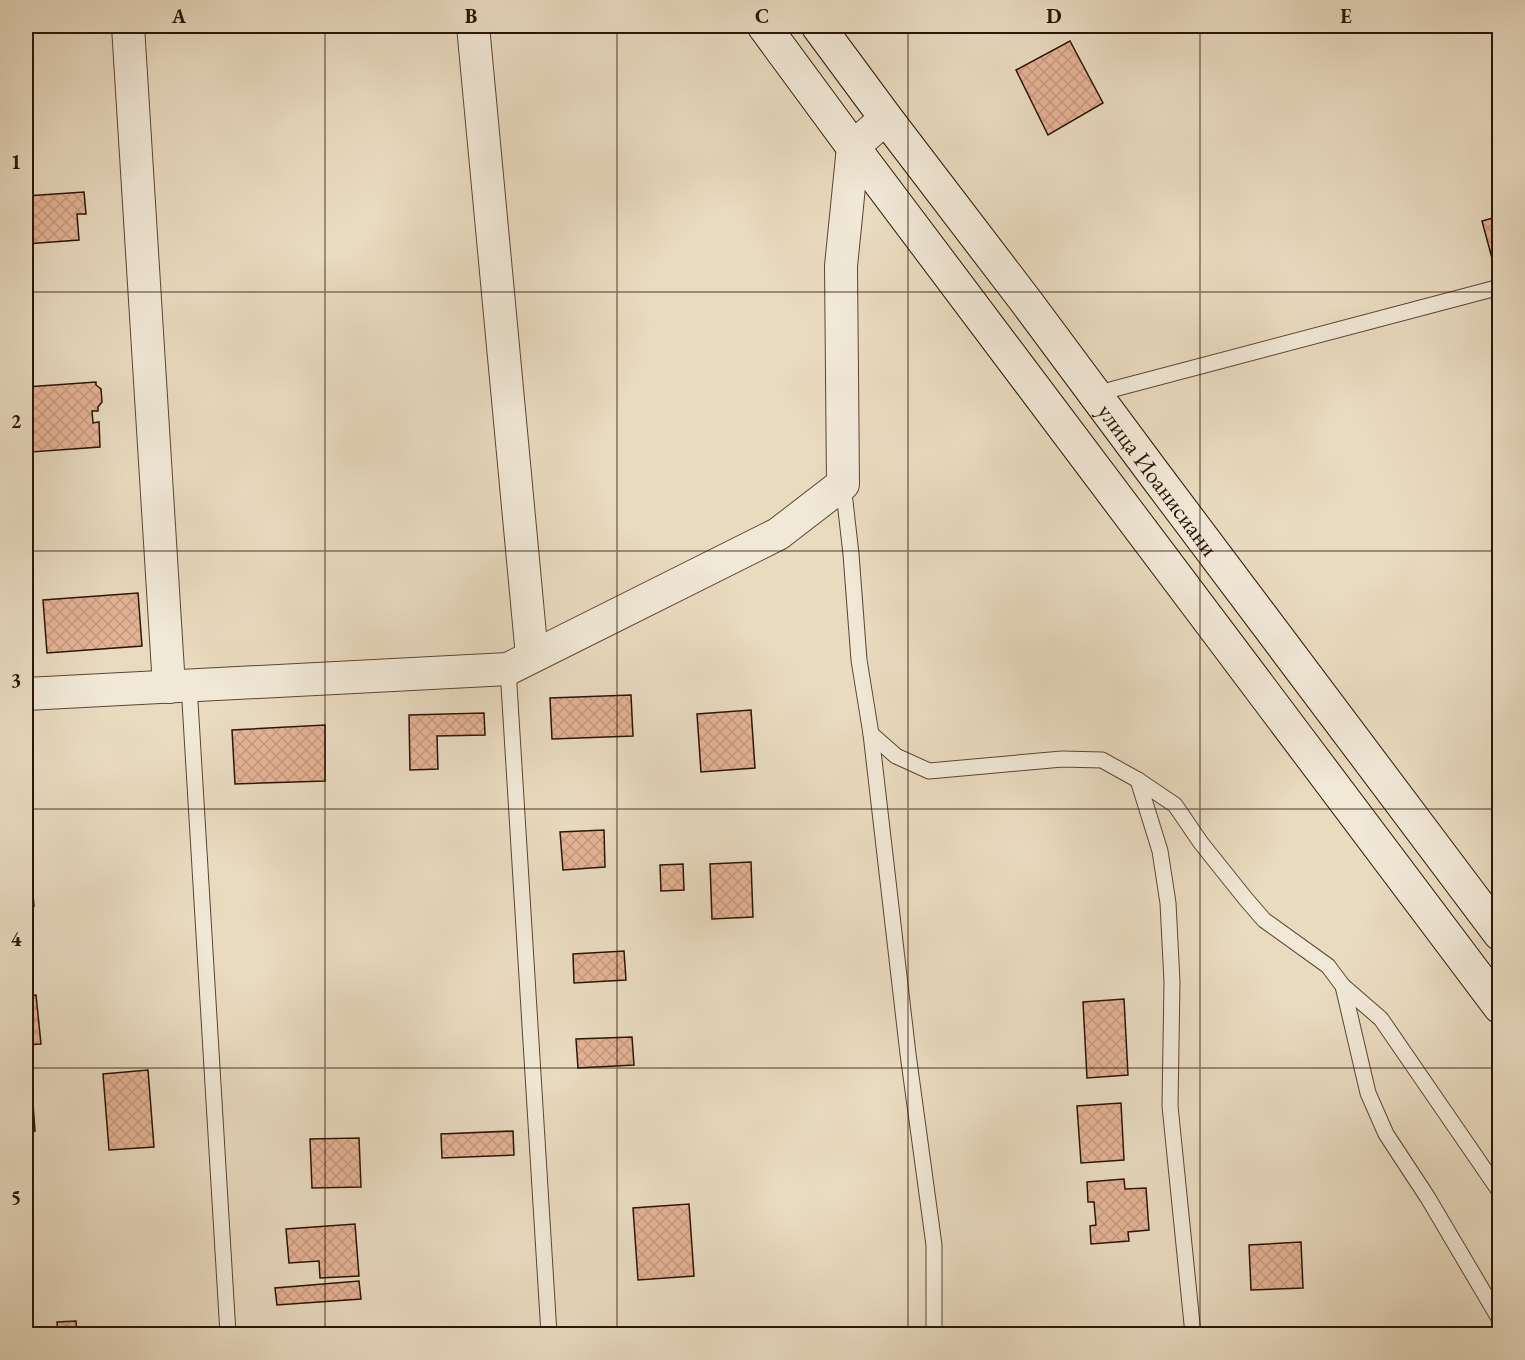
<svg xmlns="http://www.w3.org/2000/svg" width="1525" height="1360" viewBox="0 0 1525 1360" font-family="'EB Garamond',serif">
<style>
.building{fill:url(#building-cross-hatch);stroke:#2a1505;stroke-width:1.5}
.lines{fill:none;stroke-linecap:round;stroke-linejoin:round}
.lane-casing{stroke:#5a4634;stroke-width:17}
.street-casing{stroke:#5a4634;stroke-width:34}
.secondary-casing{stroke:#2a1505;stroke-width:35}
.lane{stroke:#f1e8d6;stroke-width:15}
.street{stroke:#f1e8d6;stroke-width:32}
.secondary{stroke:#f1e8d6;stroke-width:33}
.grid{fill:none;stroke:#2a1505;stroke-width:1.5;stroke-opacity:0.55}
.labels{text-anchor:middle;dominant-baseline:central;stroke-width:6;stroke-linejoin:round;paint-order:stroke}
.street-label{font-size:24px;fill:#2a1505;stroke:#f1e8d6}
.neatline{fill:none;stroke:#2a1505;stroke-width:2}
.grid-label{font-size:20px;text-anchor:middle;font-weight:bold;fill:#2a1505}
</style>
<defs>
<pattern id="building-cross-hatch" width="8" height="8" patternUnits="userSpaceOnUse" patternTransform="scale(1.5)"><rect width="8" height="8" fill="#e5b396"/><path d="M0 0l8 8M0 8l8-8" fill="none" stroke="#c59980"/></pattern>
</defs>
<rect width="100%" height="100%" fill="#e9dbc0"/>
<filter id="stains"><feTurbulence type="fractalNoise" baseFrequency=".00333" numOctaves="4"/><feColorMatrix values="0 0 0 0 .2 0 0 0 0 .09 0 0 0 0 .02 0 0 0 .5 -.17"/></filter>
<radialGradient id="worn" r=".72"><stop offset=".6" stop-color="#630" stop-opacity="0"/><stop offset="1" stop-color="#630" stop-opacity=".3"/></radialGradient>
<g class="building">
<path d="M 1070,41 L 1103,103 L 1048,135 L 1016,70 Z"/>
<path d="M 84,192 L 86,214 L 77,214 L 79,240 L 26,244 L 26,196 Z"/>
<path d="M 1500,216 L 1500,261 L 1493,262 L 1482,221 Z"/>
<path d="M 96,382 L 96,385 L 101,389 L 102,402 L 98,407 L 98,411 L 92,411 L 93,423 L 99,422 L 100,447 L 31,452 L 26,387 Z"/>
<path d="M 138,593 L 142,646 L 47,653 L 43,600 Z"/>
<path d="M 631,695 L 633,736 L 552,739 L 550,698 Z"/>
<path d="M 751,710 L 755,768 L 701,772 L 697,714 Z"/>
<path d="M 484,713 L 485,735 L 437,736 L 438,769 L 410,770 L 409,715 Z"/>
<path d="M 325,725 L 325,781 L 235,784 L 232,730 Z"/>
<path d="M 26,830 L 27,830 L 34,906 L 26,907 Z"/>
<path d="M 604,830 L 605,867 L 563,870 L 560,832 Z"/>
<path d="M 751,862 L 753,917 L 712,919 L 710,864 Z"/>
<path d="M 683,864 L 684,890 L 661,891 L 660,865 Z"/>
<path d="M 624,951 L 626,980 L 574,983 L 573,954 Z"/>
<path d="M 36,995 L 41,1044 L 26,1045 L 26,996 Z"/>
<path d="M 1124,999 L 1128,1075 L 1087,1078 L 1083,1002 Z"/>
<path d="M 632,1037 L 634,1065 L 578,1068 L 576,1039 Z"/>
<path d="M 148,1070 L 154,1147 L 109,1150 L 103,1074 Z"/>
<path d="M 26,1076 L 31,1076 L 35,1131 L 26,1132 Z"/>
<path d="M 1121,1103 L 1124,1160 L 1081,1163 L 1077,1106 Z"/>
<path d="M 513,1131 L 514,1155 L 442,1158 L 441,1134 Z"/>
<path d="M 359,1138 L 361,1187 L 312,1188 L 310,1139 Z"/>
<path d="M 1124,1179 L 1125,1189 L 1146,1188 L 1149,1230 L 1128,1232 L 1129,1241 L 1091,1244 L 1090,1226 L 1096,1225 L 1094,1202 L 1088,1202 L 1087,1182 Z"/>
<path d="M 689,1204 L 694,1276 L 638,1280 L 633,1208 Z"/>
<path d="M 355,1224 L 359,1276 L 320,1278 L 319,1261 L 289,1263 L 286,1229 Z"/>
<path d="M 1301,1242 L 1303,1288 L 1251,1290 L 1249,1245 Z"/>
<path d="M 359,1281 L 361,1299 L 277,1305 L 275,1288 Z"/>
<path d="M 76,1321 L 77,1334 L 58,1334 L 57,1322 Z"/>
</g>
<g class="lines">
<defs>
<g id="lane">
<path d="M 1095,394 L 1500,287"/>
<path d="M 843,484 L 851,554 L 859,660 L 871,734 L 908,1054 L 934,1245 L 934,1334"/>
<path d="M 508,669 L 549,1334"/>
<path d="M 189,685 L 228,1334"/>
<path d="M 871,734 L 896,756 L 929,771 L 1062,759 L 1102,760 L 1138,780 L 1175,805 L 1201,843 L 1245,898 L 1264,920 L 1328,966 L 1343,986 L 1368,1093 L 1386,1134 L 1428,1198 L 1500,1320"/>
<path d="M 1138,780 L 1160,851 L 1168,903 L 1172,982 L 1170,1106 L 1193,1334"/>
<path d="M 1343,986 L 1381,1019 L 1500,1192"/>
</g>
<g id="street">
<path d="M 128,26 L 169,687"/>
<path d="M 473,26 L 532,656"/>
<path d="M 26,694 L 508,669 L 778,534 L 843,484 L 841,266 L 853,147 L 886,118"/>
</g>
<g id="secondary">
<path d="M 764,26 L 853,147 L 1500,1007"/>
<path id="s1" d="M 818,26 L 886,118 L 1028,304 L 1155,475 L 1500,934"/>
</g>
</defs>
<use href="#lane" class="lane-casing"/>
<use href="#street" class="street-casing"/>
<use href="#secondary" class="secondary-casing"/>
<use href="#lane" class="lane"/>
<use href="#street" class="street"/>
<use href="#secondary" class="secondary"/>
</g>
<path class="grid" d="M 325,26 L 325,1334M 617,26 L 617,1334M 908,26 L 908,1334M 1200,26 L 1200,1334M 26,292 L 1500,292M 26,551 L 1500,551M 26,809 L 1500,809M 26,1068 L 1500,1068"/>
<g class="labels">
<g class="street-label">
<text stroke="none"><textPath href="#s1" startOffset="567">улица Иоанисиани</textPath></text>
</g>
</g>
<rect width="1525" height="1360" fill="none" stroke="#e9dbc0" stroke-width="66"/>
<rect x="33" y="33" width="1459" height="1294" class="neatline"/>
<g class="grid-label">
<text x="179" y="23">A</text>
<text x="471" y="23">B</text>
<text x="762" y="23">C</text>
<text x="1054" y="23">D</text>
<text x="1346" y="23">E</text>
<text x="16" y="169">1</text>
<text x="16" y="428">2</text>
<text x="16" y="687">3</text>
<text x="16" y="946">4</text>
<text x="16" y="1204">5</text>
</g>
<rect width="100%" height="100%" filter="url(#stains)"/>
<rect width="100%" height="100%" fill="url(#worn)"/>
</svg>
